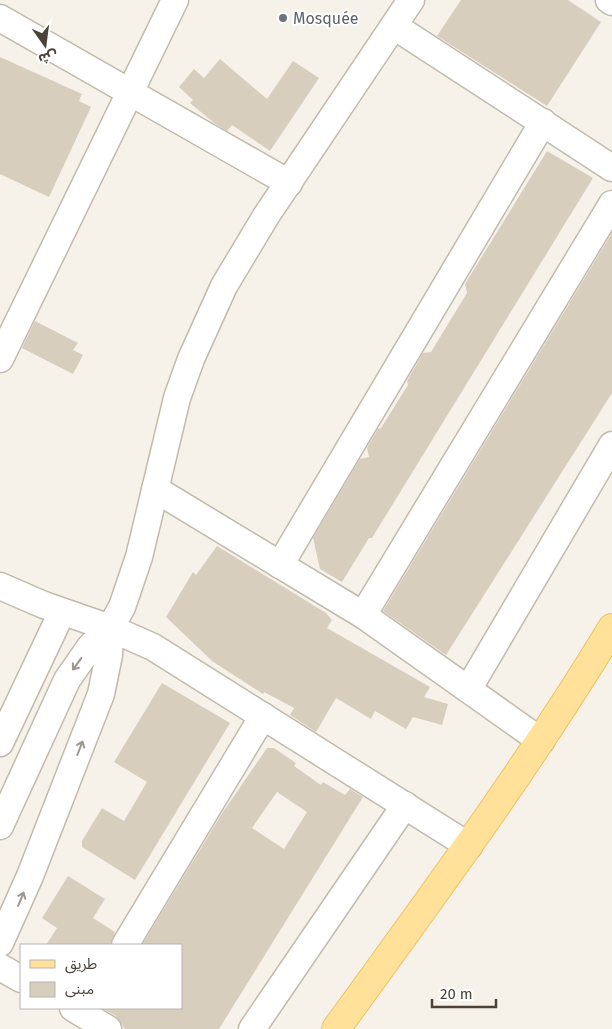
<svg xmlns="http://www.w3.org/2000/svg" width="612" height="1029" viewBox="0 0 612 1029" font-family="'Fira Sans','Noto Sans Arabic',sans-serif">
<style>
.building{fill:#d8cebe;fill-rule:evenodd}
.lines{fill:none;stroke-linecap:round;stroke-linejoin:round}
.minor-casing{stroke:#c2baab;stroke-width:29}
.major-casing{stroke:#edc161;stroke-width:30}
.minor{stroke:#fff;stroke-width:26}
.major{stroke:#ffe199;stroke-width:28}
.oneway{stroke:#9c9891}
.worship-dot{fill:#6b7280;stroke:#fff;stroke-width:2}
.labels{text-anchor:middle;dominant-baseline:central;stroke-width:4;stroke-linejoin:round;paint-order:stroke}
.worship-label{font-size:16px;fill:#5b616d;stroke:#fff;text-anchor:start}
</style>
<rect width="100%" height="100%" fill="#f6f2ea"/>
<g class="building">
<path d="M 461,0 L 568,0 L 601,22 L 547,106 L 437,36 Z"/>
<path d="M 0,57 L 82,94 L 79,101 L 91,107 L 49,197 L 0,174 Z"/>
<path d="M 220,59 L 267,99 L 293,61 L 319,78 L 270,151 L 232,125 L 227,131 L 213,122 L 190,103 L 193,100 L 179,87 L 194,69 L 204,78 Z"/>
<path d="M 547,151 L 593,178 L 372,538 L 369,538 L 342,582 L 320,569 L 313,538 L 360,459 L 369,457 L 367,448 L 378,429 L 381,428 L 408,385 L 407,381 L 423,353 L 431,352 L 467,293 L 465,284 Z"/>
<path d="M 612,233 L 612,393 L 446,655 L 383,611 Z"/>
<path d="M 35,321 L 78,343 L 73,350 L 83,355 L 73,374 L 22,348 Z"/>
<path d="M 217,546 L 326,613 L 332,620 L 327,628 L 430,687 L 424,697 L 448,704 L 442,725 L 413,717 L 406,729 L 375,711 L 371,719 L 336,698 L 316,732 L 290,715 L 294,708 L 264,692 L 263,694 L 212,661 L 166,617 L 193,572 L 196,575 Z"/>
<path d="M 162,683 L 230,723 L 135,880 L 82,847 L 82,841 L 102,808 L 124,821 L 147,782 L 114,762 Z"/>
<path d="M 267,748 L 274,748 L 296,763 L 294,766 L 321,785 L 323,782 L 345,795 L 350,789 L 363,797 L 219,1029 L 125,1029 L 116,1016 L 102,1008 L 181,1008 L 181,945 L 142,945 L 223,812 ZM 277,792 L 307,812 L 284,849 L 252,828 Z"/>
<path d="M 68,876 L 105,899 L 93,918 L 115,932 L 110,945 L 46,945 L 57,928 L 42,918 Z"/>
</g>
<g class="lines">
<defs>
<g id="minor">
<path d="M 609,0 L 612,2"/>
<path d="M 0,18 L 289,183"/>
<path d="M 394,26 L 612,168"/>
<path d="M 0,359 L 175,0"/>
<path d="M 155,489 L 363,615 L 541,741"/>
<path d="M 280,565 L 543,122"/>
<path d="M 0,586 L 44,605 L 110,628 L 153,647 L 469,846"/>
<path d="M 363,615 L 612,204"/>
<path d="M 469,688 L 612,445"/>
<path d="M 0,743 L 62,612"/>
<path d="M 0,826 L 67,680 L 90,647 L 110,628 L 122,607 L 139,557 L 177,398 L 191,359 L 224,286 L 266,216 L 411,0"/>
<path d="M 0,943 L 30,876 L 101,694 L 109,655 L 110,628"/>
<path d="M 125,945 L 263,716"/>
<path d="M 0,967 L 21,979"/>
<path d="M 73,1008 L 108,1029"/>
<path d="M 252,1029 L 405,805"/>
</g>
<path id="major" d="M 336,1029 C 431,898 528,767 612,628"/>
</defs>
<use href="#minor" class="minor-casing"/>
<use href="#major" class="major-casing"/>
<use href="#minor" class="minor"/>
<use href="#major" class="major"/>
</g>
<defs><path id="oneway-shaft" d="M-6 0H5M1.5-3L5.5 0L1.5 3" fill="none" stroke-width="1.6" stroke-linecap="round" stroke-linejoin="round" transform="scale(1.25)"/></defs>
<g class="oneway">
<use href="#oneway-shaft" transform="translate(77 664) rotate(126)"/>
<use href="#oneway-shaft" transform="translate(80 748) rotate(-69)"/>
<use href="#oneway-shaft" transform="translate(21 899) rotate(-67)"/>
</g>
<circle class="worship-dot" cx="283" cy="18" r="5"/>
<g class="labels">
<g class="worship-label">
<text x="293" y="18">Mosquée</text>
</g>
</g>
<rect x="20" y="944" width="162" height="65" fill="#ffffff" stroke="#b7b4af"/>
<rect x="30" y="960" width="25" height="8" fill="#ffe199" stroke="#b7b4af"/>
<text x="65" y="969" font-size="15" fill="#4b4337">طريق</text>
<rect x="30" y="982" width="25" height="15" fill="#d8cebe" stroke="#b7b4af"/>
<text x="65" y="994" font-size="15" fill="#4b4337">مبنى</text>
<g transform="translate(45 45) rotate(166)" stroke="#ffffff" stroke-width="4" paint-order="stroke">
<path d="M0-4L9 19L0 12L-9 19Z" fill="#4b4337"/>
<text y="-8" font-size="14" font-weight="bold" text-anchor="middle" fill="#4b4337">ش</text>
</g>
<path d="M432 999v8h64v-8" fill="none" stroke="#4b4337" stroke-width="2.5"/>
<text x="440" y="999" font-size="15" fill="#4b4337" stroke="#ffffff" stroke-width="4" paint-order="stroke">20 m</text>
</svg>
